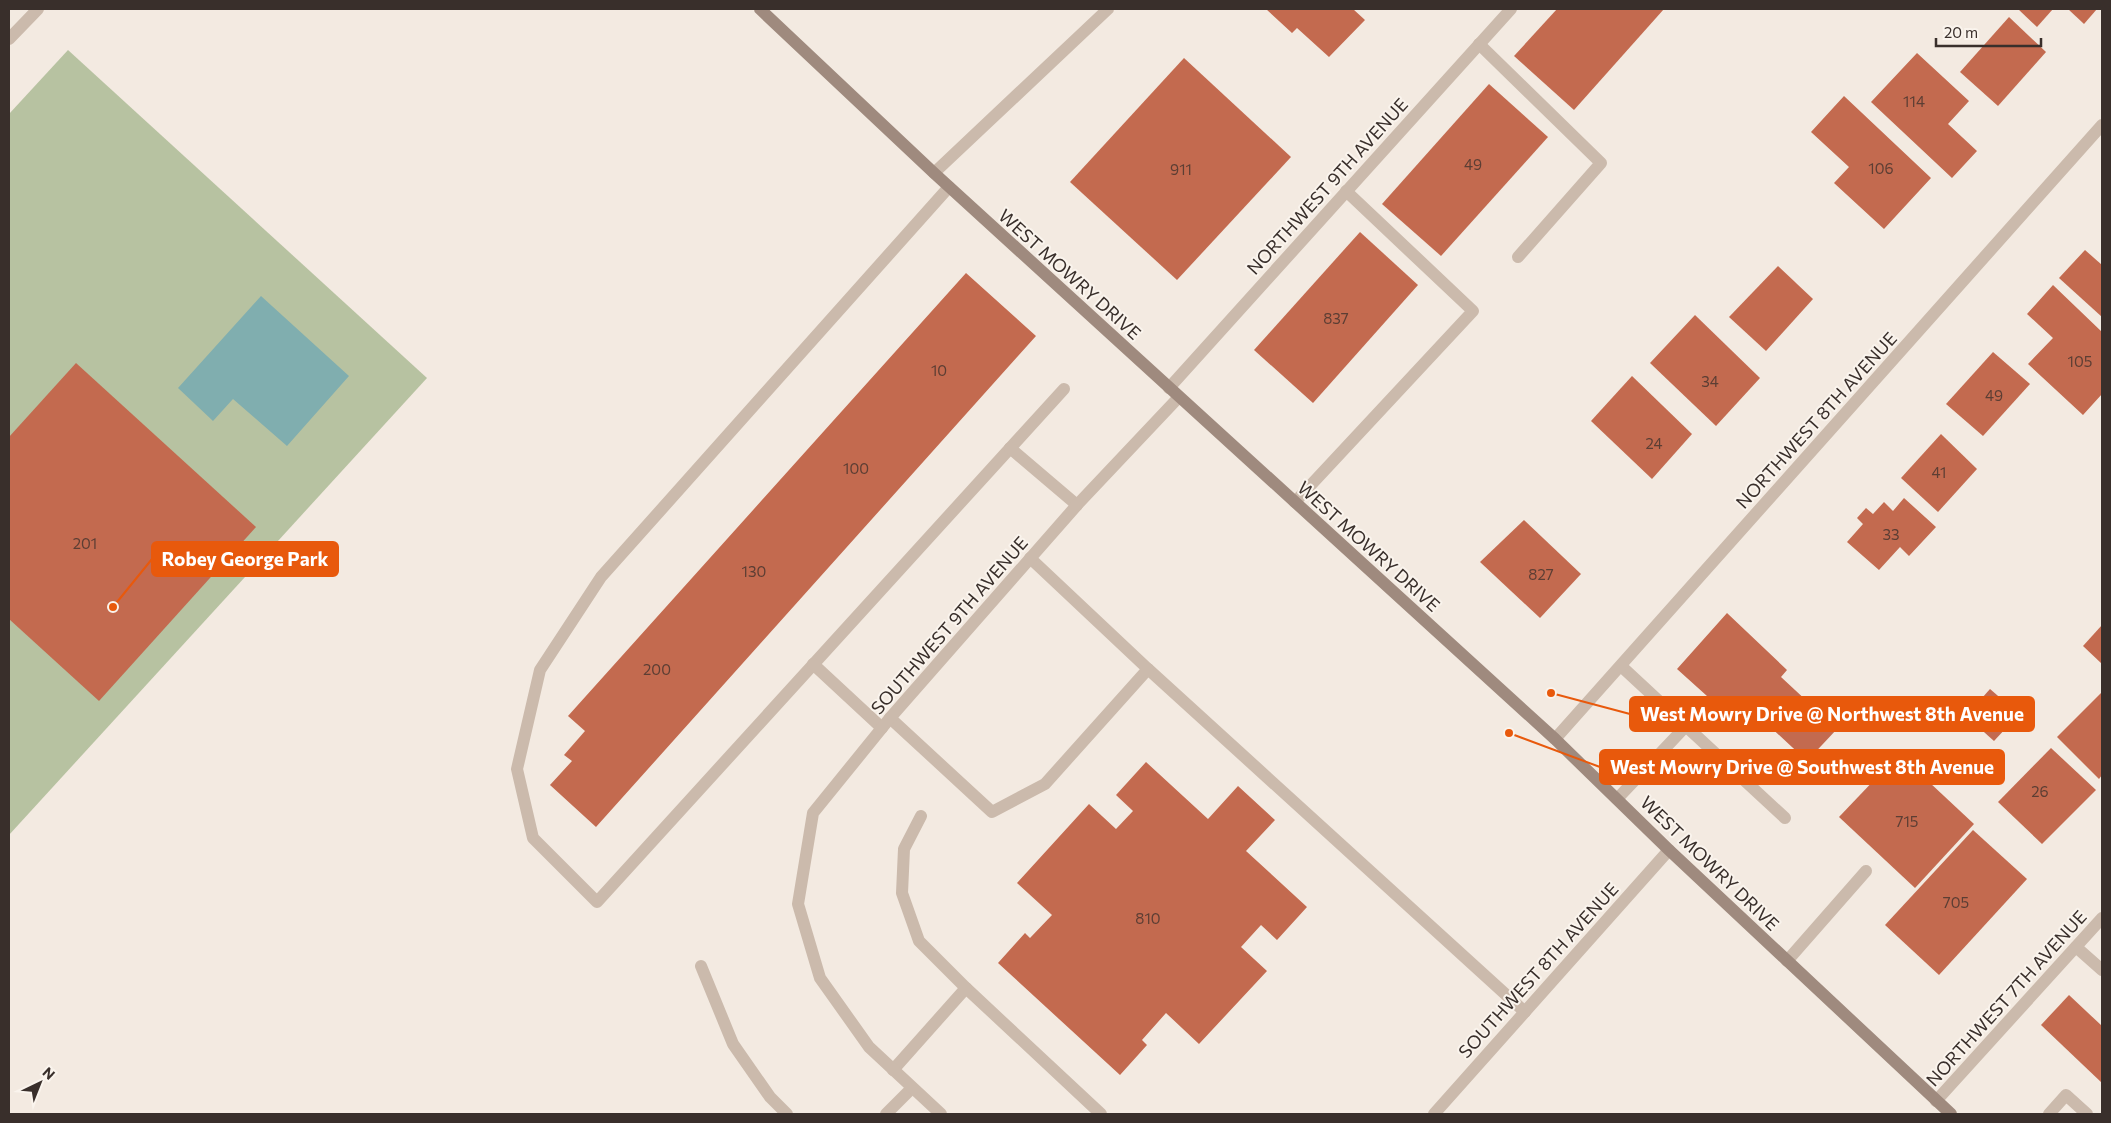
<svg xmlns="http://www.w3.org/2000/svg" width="2111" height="1123" viewBox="0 0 2111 1123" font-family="Commissioner,sans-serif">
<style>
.green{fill:#b7c2a1}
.water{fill:#80aeaf}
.building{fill:#c36a4f}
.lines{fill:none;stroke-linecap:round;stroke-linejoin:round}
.lane{stroke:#cbbaac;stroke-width:12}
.street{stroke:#cbbaac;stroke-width:12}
.secondary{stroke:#9f8a7e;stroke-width:12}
.labels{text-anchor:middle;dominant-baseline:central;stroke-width:4;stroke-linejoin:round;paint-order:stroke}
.number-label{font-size:15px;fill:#5c3e34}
.street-label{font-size:18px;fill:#392f2b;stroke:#faf4ed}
.leader{fill:none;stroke:#e8590c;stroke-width:2}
.callout-dot{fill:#e8590c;stroke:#faf4ed;stroke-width:2}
.callout{fill:#e8590c;stroke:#e8590c;stroke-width:2}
.callout-label{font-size:19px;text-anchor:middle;font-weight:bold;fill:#fff}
</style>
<rect width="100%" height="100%" fill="#f3eae1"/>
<path class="green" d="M 68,50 L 427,378 L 9,835 L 9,114 Z"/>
<path class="water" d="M 261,296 L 349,376 L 287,446 L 233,399 L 213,421 L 178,388 Z"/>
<g class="building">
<path d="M 1266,9 L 1353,9 L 1365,20 L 1329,57 L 1297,28 L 1292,33 Z"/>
<path d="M 1557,9 L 1664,9 L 1574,110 L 1514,56 Z"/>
<path d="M 2018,9 L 2053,9 L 2037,27 Z"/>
<path d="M 2068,9 L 2097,9 L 2084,24 Z"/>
<path d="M 2009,17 L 2046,52 L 1998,106 L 1960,72 Z"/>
<path d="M 1917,53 L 1969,101 L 1948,124 L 1977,151 L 1952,178 L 1871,102 Z"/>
<path d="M 1184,58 L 1291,157 L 1177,280 L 1070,182 Z"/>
<path d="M 1489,84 L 1548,137 L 1441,256 L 1382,204 Z"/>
<path d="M 1844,96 L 1931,178 L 1884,229 L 1834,183 L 1849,167 L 1811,132 Z"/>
<path d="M 1360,232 L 1418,285 L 1313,403 L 1254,350 Z"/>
<path d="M 2085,250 L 2102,265 L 2102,317 L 2059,278 Z"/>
<path d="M 1778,266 L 1813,299 L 1766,351 L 1729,317 Z"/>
<path d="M 966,273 L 1036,336 L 596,827 L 550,785 L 572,761 L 564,755 L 585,731 L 568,716 Z"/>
<path d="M 2053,285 L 2102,332 L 2102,394 L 2083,415 L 2028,364 L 2053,338 L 2027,314 Z"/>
<path d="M 1695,315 L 1760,378 L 1716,426 L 1650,363 Z"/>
<path d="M 1993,352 L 2030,384 L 1983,436 L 1946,404 Z"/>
<path d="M 76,363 L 256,527 L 99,701 L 9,619 L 9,437 Z"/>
<path d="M 1632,376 L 1692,434 L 1652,479 L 1591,421 Z"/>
<path d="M 1941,434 L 1977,469 L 1938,512 L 1901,478 Z"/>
<path d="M 1904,498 L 1936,527 L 1909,556 L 1900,547 L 1879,570 L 1847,542 L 1863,524 L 1857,518 L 1866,508 L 1873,514 L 1884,502 L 1893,511 Z"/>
<path d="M 1524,520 L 1581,574 L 1540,618 L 1480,562 Z"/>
<path d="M 1727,613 L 1787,670 L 1781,677 L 1837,729 L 1807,761 L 1751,709 L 1737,723 L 1677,669 Z"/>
<path d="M 2102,625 L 2102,664 L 2083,646 Z"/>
<path d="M 1990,689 L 2019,714 L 1994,741 L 1966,716 Z"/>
<path d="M 2102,692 L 2102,775 L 2099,779 L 2057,737 Z"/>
<path d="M 2051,748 L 2096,790 L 2042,844 L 1998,802 Z"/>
<path d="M 1899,754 L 1974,824 L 1915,888 L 1839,817 Z"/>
<path d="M 1146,762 L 1208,819 L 1238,786 L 1275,820 L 1246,851 L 1307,907 L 1277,940 L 1261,925 L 1241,947 L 1267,971 L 1199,1044 L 1166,1013 L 1142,1040 L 1147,1045 L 1120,1075 L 998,963 L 1025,933 L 1030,938 L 1052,915 L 1017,883 L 1089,804 L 1116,829 L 1133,811 L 1116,795 Z"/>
<path d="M 1973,830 L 2027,879 L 1939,975 L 1885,925 Z"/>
<path d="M 2069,995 L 2102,1026 L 2102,1083 L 2041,1025 Z"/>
</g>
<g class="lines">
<g class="lane">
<path d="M 1479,44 L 1601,163 L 1518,257"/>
<path d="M 949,187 L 601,577 L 540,670 L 517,769 L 533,838 L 597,902 L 1064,389"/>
<path d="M 1010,448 L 1077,505"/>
<path d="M 1295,502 L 1473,311 L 1346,191"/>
<path d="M 813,664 L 882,728"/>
<path d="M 1621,666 L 1785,818"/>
<path d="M 1148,669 L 1525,1012"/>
<path d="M 890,718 L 992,812 L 1045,784 L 1148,669 L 1030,558"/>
<path d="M 1617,799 L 1686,726"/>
<path d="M 2076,947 L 2102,970"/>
<path d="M 1787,961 L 1866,871"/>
<path d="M 701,966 L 733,1044 L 770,1097 L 787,1114"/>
<path d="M 966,988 L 1101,1114"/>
<path d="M 893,1070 L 966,988 L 919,941 L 902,893 L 904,849 L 921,816"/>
<path d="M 886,1114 L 912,1088"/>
<path d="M 2049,1114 L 2066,1095 L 2087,1114"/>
</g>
<g class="street">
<path d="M 9,39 L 38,9"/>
<path d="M 934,173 L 1108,9"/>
<path d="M 1169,388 L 1511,9"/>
<path d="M 1555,739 L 2102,125"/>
<path d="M 1936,1101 L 2102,918"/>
<path d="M 941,1114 L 869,1047 L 820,978 L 798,904 L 813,813 L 890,718 L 1077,505 L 1179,397"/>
<path d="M 1434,1114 L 1669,850"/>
</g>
<path class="secondary" d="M 760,9 L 934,173 L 1555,739 L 1669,850 L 1951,1114"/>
</g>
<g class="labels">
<g class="number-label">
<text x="1914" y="101">114</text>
<text x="1473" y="164">49</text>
<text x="1881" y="168">106</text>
<text x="1181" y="169">911</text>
<text x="1336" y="318">837</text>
<text x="2080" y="361">105</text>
<text x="939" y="370">10</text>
<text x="1710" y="381">34</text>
<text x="1994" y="395">49</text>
<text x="1654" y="443">24</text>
<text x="856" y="468">100</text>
<text x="1939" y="472">41</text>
<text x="1891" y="534">33</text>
<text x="85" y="543">201</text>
<text x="754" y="571">130</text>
<text x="1541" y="574">827</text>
<text x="657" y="669">200</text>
<text x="2040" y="791">26</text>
<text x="1907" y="821">715</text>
<text x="1956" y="902">705</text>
<text x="1148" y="918">810</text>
</g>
<g class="street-label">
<text transform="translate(1327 186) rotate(-48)">NORTHWEST 9TH AVENUE</text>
<text transform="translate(1070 274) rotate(42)">WEST MOWRY DRIVE</text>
<text transform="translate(1816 420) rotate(-48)">NORTHWEST 8TH AVENUE</text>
<text transform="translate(1369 546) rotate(42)">WEST MOWRY DRIVE</text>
<text transform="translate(949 625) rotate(-49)">SOUTHWEST 9TH AVENUE</text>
<text transform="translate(1710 863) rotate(44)">WEST MOWRY DRIVE</text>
<text transform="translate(1538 970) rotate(-48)">SOUTHWEST 8TH AVENUE</text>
<text transform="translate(2006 998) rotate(-48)">NORTHWEST 7TH AVENUE</text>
</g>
</g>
<path class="leader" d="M113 607L152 559M1551 693L1630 714M1509 733L1600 767"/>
<g class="callout-dot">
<circle cx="113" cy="607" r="5"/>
<circle cx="1551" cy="693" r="5"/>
<circle cx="1509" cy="733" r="5"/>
</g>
<g class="callout">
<rect x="152" y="542" width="186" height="34" rx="5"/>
<rect x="1630" y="697" width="404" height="34" rx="5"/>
<rect x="1600" y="750" width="404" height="34" rx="5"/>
</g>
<g class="callout-label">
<text x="245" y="566">Robey George Park</text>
<text x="1832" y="721">West Mowry Drive @ Northwest 8th Avenue</text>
<text x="1802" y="774">West Mowry Drive @ Southwest 8th Avenue</text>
</g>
<rect width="2111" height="1123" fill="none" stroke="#392f2b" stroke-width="20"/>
<g transform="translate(40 1083) rotate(43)" stroke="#faf4ed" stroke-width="4" paint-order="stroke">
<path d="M0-4L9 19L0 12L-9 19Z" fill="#392f2b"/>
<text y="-8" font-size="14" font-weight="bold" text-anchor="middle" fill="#392f2b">N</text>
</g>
<path d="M1936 38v8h105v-8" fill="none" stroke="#392f2b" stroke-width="2.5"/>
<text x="1944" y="38" font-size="15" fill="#392f2b" stroke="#faf4ed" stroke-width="4" paint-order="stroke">20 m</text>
</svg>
